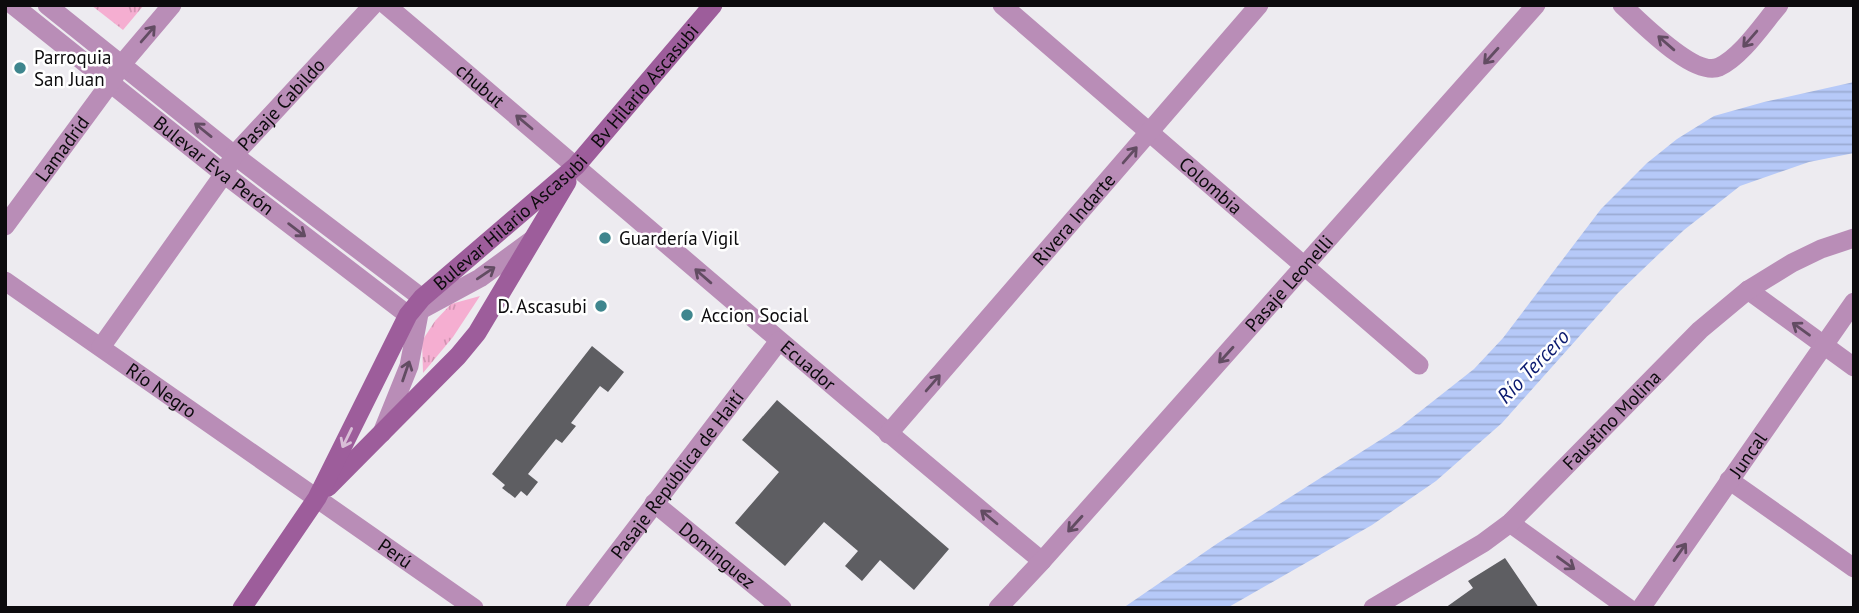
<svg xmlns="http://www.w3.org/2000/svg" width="1859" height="613" viewBox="0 0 1859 613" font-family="'PT Sans',sans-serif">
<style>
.park{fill:url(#park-tufts)}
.water{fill:url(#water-rules)}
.building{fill:#5e5e62}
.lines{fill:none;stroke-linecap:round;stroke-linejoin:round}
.minor{stroke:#b98db7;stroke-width:19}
.tertiary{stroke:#b98db7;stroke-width:19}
.secondary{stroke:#9d5d9b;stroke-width:19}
.oneway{stroke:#624c62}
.oneway2{stroke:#d8bed7}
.poi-dot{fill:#3f868e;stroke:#fff;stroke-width:2.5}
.labels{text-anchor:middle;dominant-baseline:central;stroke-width:5;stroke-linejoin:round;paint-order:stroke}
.poi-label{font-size:19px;fill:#0c0b0d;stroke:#fff;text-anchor:start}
.street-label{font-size:19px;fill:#0c0b0d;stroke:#fff}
.water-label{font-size:21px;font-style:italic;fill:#0b1a6f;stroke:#fff}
</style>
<defs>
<pattern id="park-tufts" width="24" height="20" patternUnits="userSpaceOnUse" patternTransform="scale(1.75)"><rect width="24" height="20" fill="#f5aed1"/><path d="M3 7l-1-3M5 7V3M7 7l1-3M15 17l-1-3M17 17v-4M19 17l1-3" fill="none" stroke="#d194b2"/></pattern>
<pattern id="water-rules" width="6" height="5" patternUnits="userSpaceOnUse" patternTransform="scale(1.75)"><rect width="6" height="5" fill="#b6c9f8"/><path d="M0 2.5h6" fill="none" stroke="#9babd3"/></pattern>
</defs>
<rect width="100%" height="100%" fill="#edebf0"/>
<g class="park">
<path d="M 91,5 L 144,5 L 123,30 Z"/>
<path d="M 480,296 L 453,337 L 423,373 L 422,341 L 435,321 L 451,304 Z"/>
</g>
<path class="water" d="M 1854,82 L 1854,153 L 1809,162 L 1740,186 L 1684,230 L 1618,293 L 1502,423 L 1436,481 L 1372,525 L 1227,608 L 1123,608 L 1218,543 L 1399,428 L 1474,369 L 1503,338 L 1601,209 L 1647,163 L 1677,139 L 1714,116 L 1764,102 Z"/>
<g class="building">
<path d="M 592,346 L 624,372 L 608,392 L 600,386 L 571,423 L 576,426 L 562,443 L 556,439 L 528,474 L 538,482 L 527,496 L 521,491 L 515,498 L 502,488 L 505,485 L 492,474 Z"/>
<path d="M 777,400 L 949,549 L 914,590 L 880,560 L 862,581 L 845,566 L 858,551 L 824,522 L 785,566 L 735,523 L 779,472 L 742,440 Z"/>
<path d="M 1505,558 L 1539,608 L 1445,608 L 1473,588 L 1468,581 Z"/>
</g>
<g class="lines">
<g class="minor">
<path id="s1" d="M 13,5 L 224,174 L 408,315 L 419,311 L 480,278 L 532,240"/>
<path d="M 47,5 L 234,155 L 422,298 L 409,366 L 382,433"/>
<path id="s2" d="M 386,5 C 605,190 821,379 1042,561"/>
<path id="s3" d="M 1002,5 L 1419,365"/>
<path d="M 1622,5 C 1640,21 1694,78 1719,67 C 1742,56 1762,25 1779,5"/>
<path id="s4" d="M 5,226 L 111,82 L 122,64 L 172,5"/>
<path id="s5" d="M 5,281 L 474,608"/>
<path d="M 1748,290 L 1854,367"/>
<path id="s6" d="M 101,347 L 224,174 L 234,155 L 373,5"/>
<path id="s7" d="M 888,434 L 1259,5"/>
<path d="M 1729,480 L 1854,568"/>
<path id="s8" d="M 654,503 L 782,608"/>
<path d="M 1510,523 L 1628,608"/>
<path id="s9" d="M 575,608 L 779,341"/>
<path id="s10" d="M 998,608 L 1042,561 L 1536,5"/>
<path id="s11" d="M 1641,608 L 1854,302"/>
</g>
<path class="tertiary" id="s12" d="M 1373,608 L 1483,543 L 1510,523 L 1700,330 L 1748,290 L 1792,263 L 1821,249 L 1854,238"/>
<g class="secondary">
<path d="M 328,487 L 458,356 L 477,333 L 567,182"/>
<path id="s13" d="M 242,608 L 317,498 L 408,315 L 422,298 L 576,166 L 713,5"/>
</g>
</g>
<defs><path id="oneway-shaft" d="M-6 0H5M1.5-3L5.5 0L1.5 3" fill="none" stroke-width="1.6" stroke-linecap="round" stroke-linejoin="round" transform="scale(1.75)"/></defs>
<g class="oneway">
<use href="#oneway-shaft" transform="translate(148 34) rotate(-49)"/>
<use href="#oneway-shaft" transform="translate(1750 39) rotate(131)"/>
<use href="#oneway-shaft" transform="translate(1666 43) rotate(-139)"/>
<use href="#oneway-shaft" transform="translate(1491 56) rotate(132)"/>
<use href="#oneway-shaft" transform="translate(524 122) rotate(-140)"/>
<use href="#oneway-shaft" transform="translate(203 130) rotate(-141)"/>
<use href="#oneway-shaft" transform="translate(1130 155) rotate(-49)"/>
<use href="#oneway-shaft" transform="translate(297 230) rotate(37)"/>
<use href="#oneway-shaft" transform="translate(486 273) rotate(-34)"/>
<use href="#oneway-shaft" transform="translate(703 276) rotate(-139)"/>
<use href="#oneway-shaft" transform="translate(1801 329) rotate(-144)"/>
<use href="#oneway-shaft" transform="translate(1226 355) rotate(132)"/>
<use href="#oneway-shaft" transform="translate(406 371) rotate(-71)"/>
<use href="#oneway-shaft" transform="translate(933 383) rotate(-49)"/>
<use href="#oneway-shaft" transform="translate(989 517) rotate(-140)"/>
<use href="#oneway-shaft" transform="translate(1075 524) rotate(132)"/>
<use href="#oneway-shaft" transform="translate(1680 552) rotate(-55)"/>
<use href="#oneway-shaft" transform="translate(1566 563) rotate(36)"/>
</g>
<use class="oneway2" href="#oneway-shaft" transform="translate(347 438) rotate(116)"/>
<g class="poi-dot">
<circle cx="20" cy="68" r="7"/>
<circle cx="605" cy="238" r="7"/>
<circle cx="601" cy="306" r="7"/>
<circle cx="687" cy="315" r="7"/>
</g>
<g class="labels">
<g class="poi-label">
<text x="34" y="57">Parroquia<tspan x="34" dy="22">San Juan</tspan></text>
<text x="619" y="238">Guardería Vigil</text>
<text x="587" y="306" text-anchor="end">D. Ascasubi</text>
<text x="701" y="315">Accion Social</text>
</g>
<g class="street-label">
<text stroke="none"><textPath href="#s2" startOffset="124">chubut</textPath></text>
<text stroke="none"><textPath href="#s13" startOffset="668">Bv Hilario Ascasubi</textPath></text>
<text stroke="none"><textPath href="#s6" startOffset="303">Pasaje Cabildo</textPath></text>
<text stroke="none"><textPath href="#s4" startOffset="96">Lamadrid</textPath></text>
<text stroke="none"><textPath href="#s1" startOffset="257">Bulevar Eva Perón</textPath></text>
<text stroke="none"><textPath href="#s3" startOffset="276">Colombia</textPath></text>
<text stroke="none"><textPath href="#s7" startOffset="284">Rivera Indarte</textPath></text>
<text stroke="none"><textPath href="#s13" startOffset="476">Bulevar Hilario Ascasubi</textPath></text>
<text stroke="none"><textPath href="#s10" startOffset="436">Pasaje Leonelli</textPath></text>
<text stroke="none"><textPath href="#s2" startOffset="555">Ecuador</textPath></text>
<text stroke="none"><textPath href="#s5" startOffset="191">Río Negro</textPath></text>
<text stroke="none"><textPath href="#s12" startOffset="306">Faustino Molina</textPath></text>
<text stroke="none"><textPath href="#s11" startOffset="187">Juncal</textPath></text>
<text stroke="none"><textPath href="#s9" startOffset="168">Pasaje República de Haití</textPath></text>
<text stroke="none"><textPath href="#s5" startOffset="476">Perú</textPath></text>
<text stroke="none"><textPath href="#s8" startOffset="82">Dominguez</textPath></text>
</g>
<g class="water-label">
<text transform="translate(1533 366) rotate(-46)">Río Tercero</text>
</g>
</g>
<rect width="1859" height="613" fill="none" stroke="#0c0b0d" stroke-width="14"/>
</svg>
